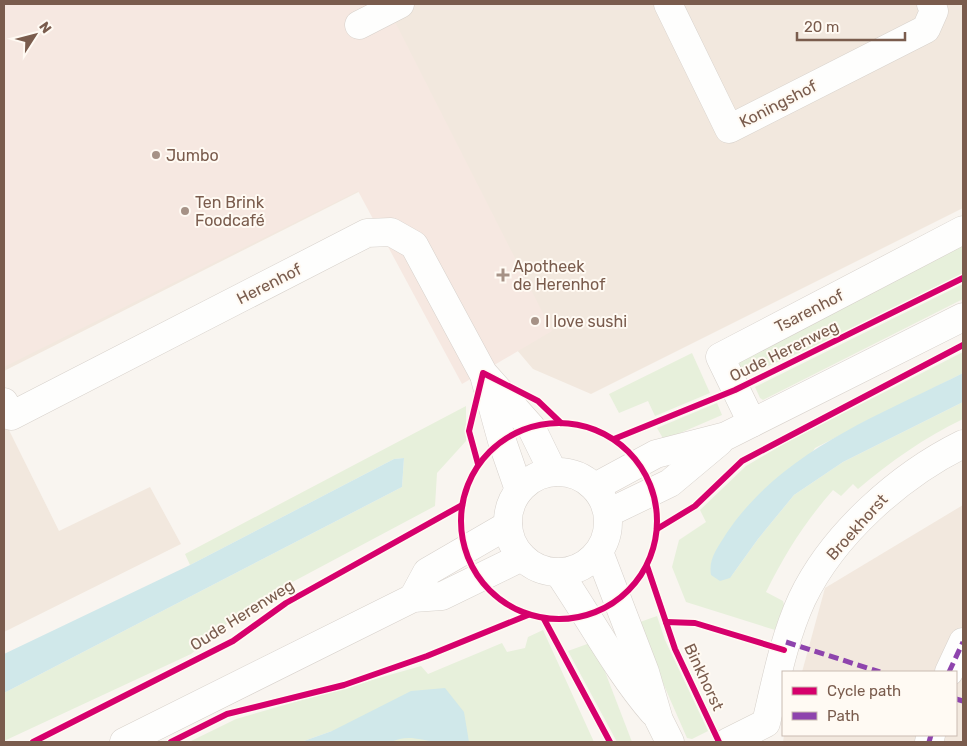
<svg xmlns="http://www.w3.org/2000/svg" width="967" height="746" viewBox="0 0 967 746" font-family="Rubik,sans-serif">
<style>
.residential{fill:#f2e8de}
.commercial{fill:#f6e8e1}
.green{fill:#e7f0db}
.water{fill:#d0e8ea}
.lines{fill:none;stroke-linecap:round;stroke-linejoin:round}
.minor-casing{stroke:#d7d1cb;stroke-width:29}
.minor{stroke:#fefefd;stroke-width:28}
.quiet{stroke:#8e44ad;stroke-width:5;stroke-dasharray:10 5;stroke-linecap:butt}
.cycleway-casing{stroke:#fffaf3;stroke-width:9}
.cycleway{stroke:#d6006c;stroke-width:6}
.poi-dot{fill:#a69286;stroke:#fffaf3;stroke-width:2}
.labels{text-anchor:middle;dominant-baseline:central;stroke-width:4;stroke-linejoin:round;paint-order:stroke}
.street-label{font-size:16px;fill:#7a5c4d;stroke:#fffaf3}
.poi-label{font-size:16px;fill:#7a5c4d;stroke:#fffaf3;text-anchor:start}
</style>
<rect width="100%" height="100%" fill="#f9f5f0"/>
<g class="residential">
<path d="M 4,4 L 963,4 L 963,208 L 591,394 L 533,369 L 499,329 L 408,167 L 4,371 Z"/>
<path d="M 4,420 L 59,531 L 150,487 L 181,544 L 4,632 Z"/>
<path d="M 963,505 L 963,742 L 783,742 L 784,735 L 956,735 L 956,672 L 802,672 L 825,588 Z"/>
</g>
<path class="commercial" d="M 4,4 L 386,4 L 552,331 L 462,384 L 358,191 L 4,367 Z"/>
<g class="green">
<path d="M 963,241 L 963,274 L 887,315 L 743,377 L 738,359 Z"/>
<path d="M 963,284 L 963,299 L 763,400 L 760,398 L 755,387 Z"/>
<path d="M 963,352 L 963,373 L 815,448 L 730,578 L 758,539 L 794,495 L 843,462 L 963,402 L 963,419 C 924,438 891,461 858,489 L 853,484 L 841,496 L 833,490 C 804,523 785,554 766,592 L 783,601 L 784,605 L 775,630 L 686,602 L 672,567 L 679,540 L 706,522 L 700,510 L 746,466 L 787,442 Z"/>
<path d="M 692,353 L 710,393 L 655,416 L 648,401 L 619,413 L 609,394 Z"/>
<path d="M 717,403 L 722,415 L 664,440 L 657,428 Z"/>
<path d="M 466,406 L 466,441 L 437,473 L 435,506 L 251,604 L 191,654 L 4,741 L 4,693 L 402,487 L 404,458 L 394,459 L 190,565 L 185,554 Z"/>
<path d="M 657,616 L 665,640 L 708,731 L 692,739 L 687,738 L 638,626 L 640,622 Z"/>
<path d="M 543,630 L 594,742 L 327,742 L 332,731 L 301,742 L 189,742 L 236,719 L 421,666 L 428,674 L 502,643 L 507,652 L 525,648 L 528,637 Z"/>
<path d="M 590,643 L 599,656 L 632,742 L 617,742 L 568,651 Z"/>
</g>
<g class="water">
<path d="M 963,373 L 963,402 L 843,462 L 794,495 L 758,539 L 730,578 L 720,581 L 711,575 C 708,559 718,547 726,534 C 781,451 878,416 963,373 Z"/>
<path d="M 404,458 L 402,487 L 4,693 L 4,654 L 190,565 L 394,459 Z"/>
<path d="M 445,688 L 464,712 L 469,742 C 458,742 447,744 437,742 C 420,740 407,734 391,742 L 301,742 L 332,731 L 411,691 Z"/>
</g>
<g class="lines">
<defs>
<g id="minor">
<path d="M 668,4 L 729,129 L 926,29 L 934,11 L 931,4"/>
<path d="M 359,25 L 400,4"/>
<path d="M 485,379 L 502,441 L 519,490"/>
<path d="M 4,402 L 11,416 L 367,233 L 391,232 L 414,245 L 483,373 L 531,427 L 553,472"/>
<path d="M 752,423 L 720,357 L 963,230"/>
<circle cx="558" cy="522" r="50"/>
<path d="M 595,487 L 656,454 L 726,436 L 963,317"/>
<path d="M 608,513 L 670,483 L 719,442"/>
<path d="M 599,552 L 645,672 L 659,720 L 670,742"/>
<path d="M 559,573 C 591,620 617,670 653,712"/>
<path d="M 413,598 L 427,572 L 508,525"/>
<path d="M 949,672 L 963,642"/>
<path d="M 124,742 L 413,598 L 442,596 L 522,557"/>
<path d="M 728,742 L 766,723 C 776,681 784,638 802,599 C 833,534 900,475 963,444"/>
<path d="M 929,742 L 931,735"/>
</g>
</defs>
<use href="#minor" class="minor-casing"/>
<use href="#minor" class="minor"/>
<g class="quiet">
<path d="M 786,642 L 880,672"/>
<path d="M 949,672 L 963,642"/>
<path d="M 956,699 L 963,701"/>
<path d="M 929,742 L 931,735"/>
</g>
<defs>
<g id="cycleway">
<circle cx="559" cy="521" r="98"/>
<path d="M 614,439 L 735,390 L 963,278"/>
<path d="M 478,464 L 469,431 L 483,373 L 538,401 L 561,423"/>
<path d="M 657,529 L 695,506 L 742,461 L 963,345"/>
<path d="M 647,566 L 675,649 L 719,742"/>
<path d="M 544,619 L 610,742"/>
<path d="M 666,622 L 695,623 L 784,650"/>
<path d="M 33,742 L 233,641 L 286,603 L 462,505"/>
<path d="M 171,742 L 227,714 L 344,685 L 427,656 L 528,615"/>
</g>
</defs>
<use href="#cycleway" class="cycleway-casing"/>
<use href="#cycleway" class="cycleway"/>
</g>
<g class="poi-dot">
<circle cx="156" cy="155" r="5"/>
<circle cx="185" cy="211" r="5"/>
<path d="M500.5 267.5h5v5h5v5h-5v5h-5v-5h-5v-5h5z"/>
<circle cx="535" cy="321" r="5"/>
</g>
<g class="labels">
<g class="street-label">
<text transform="translate(778 104) rotate(-27)">Koningshof</text>
<text transform="translate(269 284) rotate(-27)">Herenhof</text>
<text transform="translate(809 311) rotate(-27)">Tsarenhof</text>
<text transform="translate(784 351) rotate(-26)">Oude Herenweg</text>
<text transform="translate(857 527) rotate(-48)">Broekhorst</text>
<text transform="translate(242 615) rotate(-32)">Oude Herenweg</text>
<text transform="translate(704 677) rotate(65)">Binkhorst</text>
</g>
<g class="poi-label">
<text x="166" y="155">Jumbo</text>
<text x="195" y="202">Ten Brink<tspan x="195" dy="18">Foodcafé</tspan></text>
<text x="513" y="266">Apotheek<tspan x="513" dy="18">de Herenhof</tspan></text>
<text x="545" y="321">I love sushi</text>
</g>
</g>
<rect width="967" height="746" fill="none" stroke="#7a5c4d" stroke-width="10"/>
<rect x="782" y="671" width="175" height="65" fill="#fffaf3" stroke="#cabbb1"/>
<rect x="792" y="687" width="25" height="8" fill="#d6006c" stroke="#cabbb1"/>
<text x="827" y="696" font-size="15" fill="#7a5c4d">Cycle path</text>
<rect x="792" y="712" width="25" height="8" fill="#8e44ad" stroke="#cabbb1"/>
<text x="827" y="721" font-size="15" fill="#7a5c4d">Path</text>
<g transform="translate(35 35) rotate(54)" stroke="#fffaf3" stroke-width="4" paint-order="stroke">
<path d="M0-4L9 19L0 12L-9 19Z" fill="#7a5c4d"/>
<text y="-8" font-size="14" font-weight="bold" text-anchor="middle" fill="#7a5c4d">N</text>
</g>
<path d="M797 32v8h108v-8" fill="none" stroke="#7a5c4d" stroke-width="2.5"/>
<text x="804" y="32" font-size="15" fill="#7a5c4d" stroke="#fffaf3" stroke-width="4" paint-order="stroke">20 m</text>
</svg>
